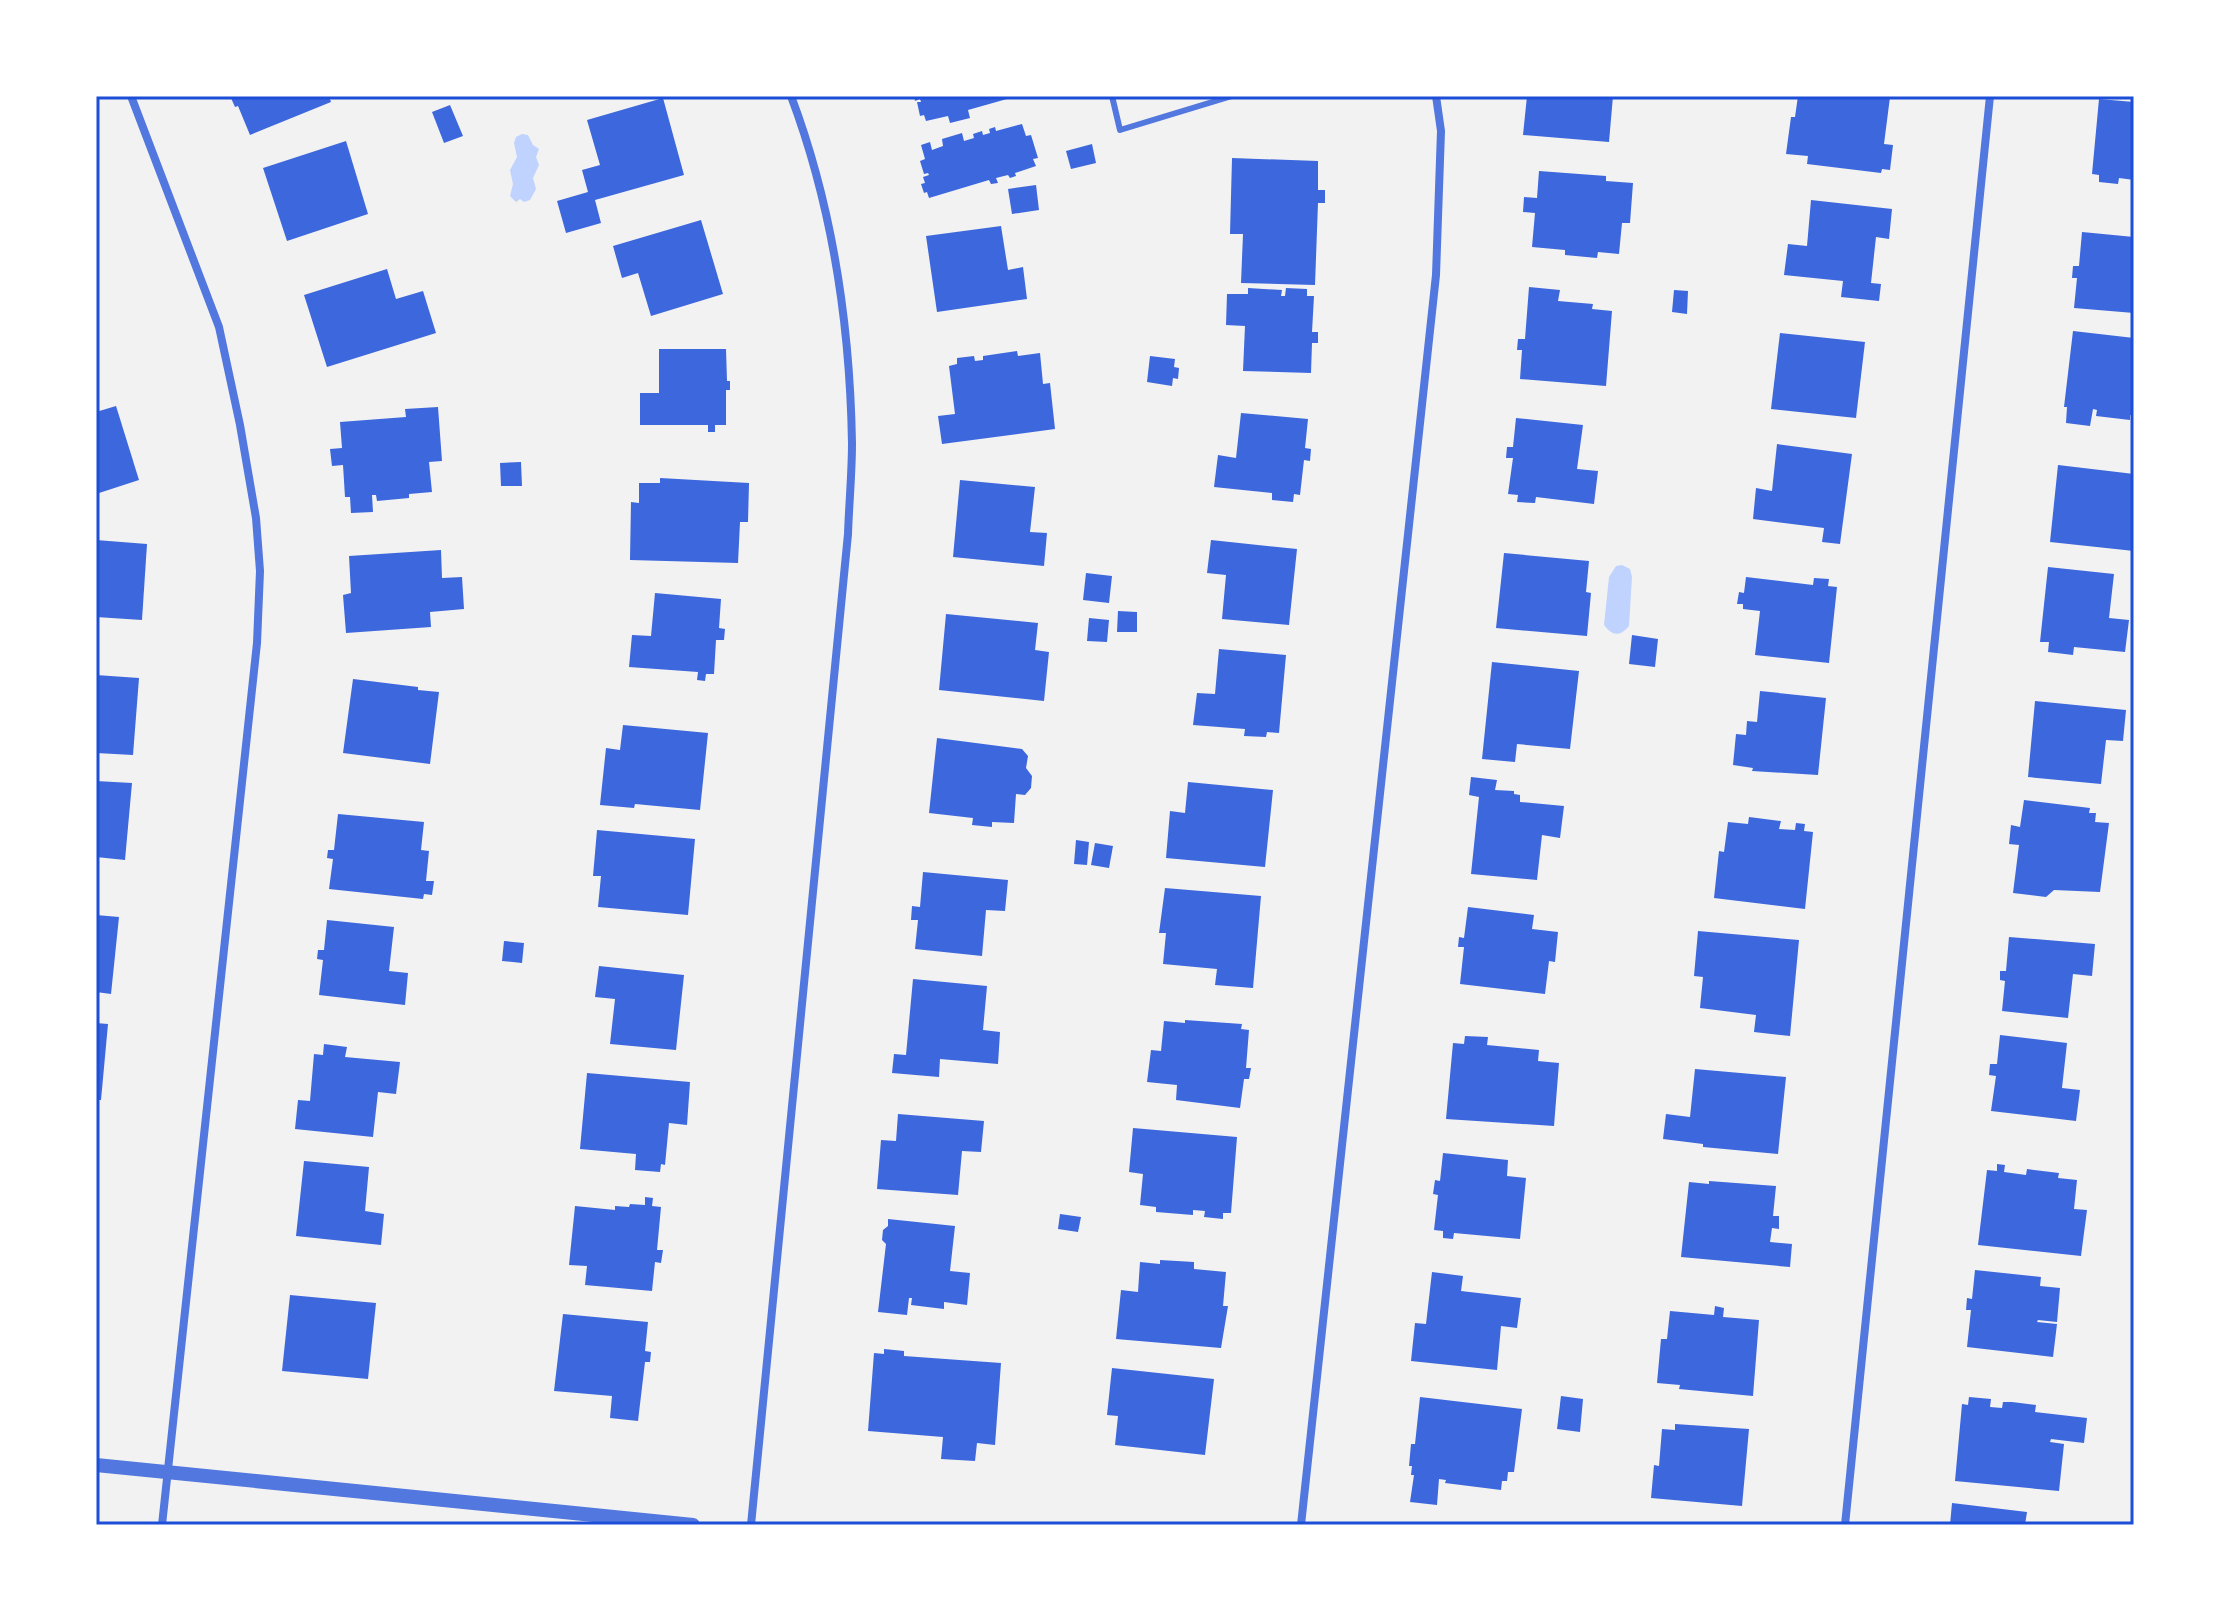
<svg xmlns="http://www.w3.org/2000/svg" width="2230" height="1621" viewBox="0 0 2230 1621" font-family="'Varela Round',sans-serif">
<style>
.water{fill:#bfd3fe}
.building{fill:#3d67dc}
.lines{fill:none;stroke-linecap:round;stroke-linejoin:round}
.service{stroke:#5277de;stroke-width:6}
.minor{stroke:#5277de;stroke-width:8}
.tertiary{stroke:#5277de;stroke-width:14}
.neatline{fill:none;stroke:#1d4ed8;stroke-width:3}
</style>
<rect width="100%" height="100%" fill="#f2f2f2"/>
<g class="water">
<path d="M 522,134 L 528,135 L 533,145 L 539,149 L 536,157 L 539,165 L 533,178 L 536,189 L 530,200 L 524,202 L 520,199 L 516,202 L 510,196 L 513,184 L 510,170 L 517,157 L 514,143 L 516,137 Z"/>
<path d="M 1622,565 L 1630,569 L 1632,577 L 1629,626 C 1620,637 1612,636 1604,625 L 1609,577 L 1616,566 Z"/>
</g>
<g class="building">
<path d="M 235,96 L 329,96 L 331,102 L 250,135 L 238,106 L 235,107 L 231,98 Z"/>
<path d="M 914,96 L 1014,96 L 1014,97 L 968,110 L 970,118 L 950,123 L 948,116 L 926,121 L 924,115 L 920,116 L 917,102 L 921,102 L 920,99 L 915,101 Z"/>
<path d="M 1527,96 L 1613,96 L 1609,142 L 1523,135 Z"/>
<path d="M 1798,96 L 1890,97 L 1884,144 L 1893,145 L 1890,170 L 1882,169 L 1881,173 L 1807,164 L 1808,156 L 1786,154 L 1791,117 L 1795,117 Z"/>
<path d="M 663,98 L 684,175 L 595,200 L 601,223 L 566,233 L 557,201 L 588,192 L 582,170 L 600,165 L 587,120 Z"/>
<path d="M 2099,99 L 2134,102 L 2134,180 L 2119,178 L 2118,184 L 2099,182 L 2099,175 L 2092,174 Z"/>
<path d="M 450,105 L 463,136 L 444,143 L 432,112 Z"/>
<path d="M 1022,124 L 1026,136 L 1031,135 L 1038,158 L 1033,159 L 1036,166 L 1015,173 L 1016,176 L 1010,178 L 1008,175 L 996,178 L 998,183 L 991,184 L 989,180 L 929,198 L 927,192 L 924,193 L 921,184 L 925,183 L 923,177 L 929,175 L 928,173 L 924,174 L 920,161 L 925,159 L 921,145 L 930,142 L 932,150 L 943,146 L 942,139 L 962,133 L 964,141 L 974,138 L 973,134 L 982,131 L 983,135 L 990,133 L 989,129 L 995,127 L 996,131 Z"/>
<path d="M 346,141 L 368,214 L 287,241 L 263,168 Z"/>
<path d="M 1092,144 L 1096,163 L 1071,169 L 1066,151 Z"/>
<path d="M 1232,158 L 1318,161 L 1318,190 L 1325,190 L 1325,203 L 1318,203 L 1315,285 L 1241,283 L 1243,234 L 1230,234 Z"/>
<path d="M 1539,171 L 1606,176 L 1606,181 L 1633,183 L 1630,223 L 1622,223 L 1619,254 L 1598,252 L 1597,258 L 1565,255 L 1565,250 L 1532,247 L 1535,213 L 1523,212 L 1524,197 L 1537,198 Z"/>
<path d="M 1036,185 L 1039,210 L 1012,214 L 1008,189 Z"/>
<path d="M 1811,200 L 1892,209 L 1889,239 L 1876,237 L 1871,283 L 1881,284 L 1879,301 L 1841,297 L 1843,281 L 1784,275 L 1788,244 L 1807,246 Z"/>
<path d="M 701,220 L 723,294 L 651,316 L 638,273 L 622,278 L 613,246 Z"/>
<path d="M 1001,226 L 1008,270 L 1023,267 L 1027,299 L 937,312 L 926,236 Z"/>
<path d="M 2082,232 L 2134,237 L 2134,313 L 2074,308 L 2077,278 L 2072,278 L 2073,266 L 2079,266 Z"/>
<path d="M 387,269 L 396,299 L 423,291 L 436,333 L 327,367 L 304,295 Z"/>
<path d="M 1529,287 L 1560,290 L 1558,301 L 1593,304 L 1592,309 L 1612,311 L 1606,386 L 1520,379 L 1522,350 L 1517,350 L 1518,339 L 1525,339 Z"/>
<path d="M 1248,288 L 1282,290 L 1281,296 L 1285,296 L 1286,288 L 1307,289 L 1307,296 L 1314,296 L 1312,332 L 1318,332 L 1318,343 L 1312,343 L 1311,373 L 1243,371 L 1245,326 L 1226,325 L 1227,294 L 1248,294 Z"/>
<path d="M 1674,290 L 1688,291 L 1687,314 L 1672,312 Z"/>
<path d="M 2073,331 L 2134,338 L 2134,416 L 2130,415 L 2130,420 L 2096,416 L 2097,410 L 2093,409 L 2090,426 L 2066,423 L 2067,407 L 2064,407 Z"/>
<path d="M 1780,333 L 1865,342 L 1856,418 L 1771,409 Z"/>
<path d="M 659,349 L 726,349 L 727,381 L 730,381 L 730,390 L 726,390 L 726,425 L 715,425 L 715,432 L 708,432 L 708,425 L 640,425 L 640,393 L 659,393 Z"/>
<path d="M 1017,351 L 1018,356 L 1040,353 L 1043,384 L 1050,383 L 1055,429 L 942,444 L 938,416 L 955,414 L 949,366 L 957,364 L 957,358 L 974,356 L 975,361 L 983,360 L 983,356 Z"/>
<path d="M 1150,356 L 1175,359 L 1174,367 L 1179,368 L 1178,379 L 1173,378 L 1172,386 L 1147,382 Z"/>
<path d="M 116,406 L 139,480 L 96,494 L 96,412 Z"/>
<path d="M 438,407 L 442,461 L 429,462 L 432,492 L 409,494 L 409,498 L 377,501 L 376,495 L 372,495 L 373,512 L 351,513 L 350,497 L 345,497 L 343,465 L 332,466 L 330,449 L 342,448 L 340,422 L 406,417 L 405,409 Z"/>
<path d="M 1241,413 L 1308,419 L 1305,448 L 1311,449 L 1310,461 L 1304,460 L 1300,495 L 1294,494 L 1293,502 L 1272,500 L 1272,493 L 1214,487 L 1218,455 L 1236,458 Z"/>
<path d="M 1516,418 L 1583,425 L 1577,469 L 1598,471 L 1594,504 L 1536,497 L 1535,503 L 1517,502 L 1518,495 L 1508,494 L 1513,458 L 1506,458 L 1507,447 L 1513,447 Z"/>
<path d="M 1777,444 L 1852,454 L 1840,544 L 1822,542 L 1824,528 L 1753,519 L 1756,488 L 1772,491 Z"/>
<path d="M 521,462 L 522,486 L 501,486 L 500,463 Z"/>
<path d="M 2058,465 L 2134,474 L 2134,551 L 2050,542 Z"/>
<path d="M 660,478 L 749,483 L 748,522 L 740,522 L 738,563 L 630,560 L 631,502 L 639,503 L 639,483 L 660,483 Z"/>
<path d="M 960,480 L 1035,487 L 1030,532 L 1047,533 L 1044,566 L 953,557 Z"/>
<path d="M 96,540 L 147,544 L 142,620 L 96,617 Z"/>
<path d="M 1211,540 L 1297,549 L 1289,625 L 1222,619 L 1226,575 L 1207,573 Z"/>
<path d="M 441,550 L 442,578 L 462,577 L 464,609 L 430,612 L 431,627 L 346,633 L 343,595 L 351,593 L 349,556 Z"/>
<path d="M 1504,553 L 1589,561 L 1586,592 L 1591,593 L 1587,636 L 1496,628 Z"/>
<path d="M 2048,567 L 2114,574 L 2109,618 L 2129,620 L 2125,652 L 2074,647 L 2073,655 L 2048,652 L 2049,642 L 2040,642 Z"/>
<path d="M 1086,573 L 1112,576 L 1109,603 L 1083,600 Z"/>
<path d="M 1746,577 L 1813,585 L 1814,578 L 1829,579 L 1828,586 L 1837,587 L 1829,663 L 1755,655 L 1760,611 L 1743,609 L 1743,604 L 1737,604 L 1739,592 L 1744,593 Z"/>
<path d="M 655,593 L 721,599 L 719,628 L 725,629 L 724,640 L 716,640 L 714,674 L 706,674 L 705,681 L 697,680 L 698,672 L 629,667 L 632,635 L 651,636 Z"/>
<path d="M 1118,611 L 1137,612 L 1137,632 L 1117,632 Z"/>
<path d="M 946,614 L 1038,623 L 1035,650 L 1049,652 L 1044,701 L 939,690 Z"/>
<path d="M 1089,618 L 1109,620 L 1107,642 L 1087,641 Z"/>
<path d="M 1632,635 L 1658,639 L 1655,667 L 1629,664 Z"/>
<path d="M 1219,649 L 1286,655 L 1279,733 L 1267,732 L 1266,737 L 1244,736 L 1245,729 L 1193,725 L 1197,693 L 1215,694 Z"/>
<path d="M 1492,662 L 1579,671 L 1570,749 L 1517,744 L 1515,762 L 1482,759 Z"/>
<path d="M 96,675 L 139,678 L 133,755 L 96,753 Z"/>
<path d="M 353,679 L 418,687 L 418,690 L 439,692 L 430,764 L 343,753 Z"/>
<path d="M 1760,691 L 1826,698 L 1818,775 L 1752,771 L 1753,768 L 1733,765 L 1736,734 L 1746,735 L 1747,721 L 1757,722 Z"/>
<path d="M 2035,701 L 2126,710 L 2123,741 L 2106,740 L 2101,784 L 2028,777 Z"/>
<path d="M 623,725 L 708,733 L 700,810 L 635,804 L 634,808 L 600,805 L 606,748 L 620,750 Z"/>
<path d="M 937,738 L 1022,749 L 1028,756 L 1026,768 L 1032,776 L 1031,788 L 1025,795 L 1016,794 L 1014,823 L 992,822 L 992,827 L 972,825 L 973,818 L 929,813 Z"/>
<path d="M 1471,777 L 1497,780 L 1495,790 L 1514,791 L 1514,794 L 1520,795 L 1520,802 L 1564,806 L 1560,838 L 1542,835 L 1537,880 L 1471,874 L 1479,797 L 1469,795 Z"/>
<path d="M 96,781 L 132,783 L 125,860 L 96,857 Z"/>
<path d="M 1188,782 L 1273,790 L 1265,867 L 1166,858 L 1170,811 L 1185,813 Z"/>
<path d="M 2024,800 L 2090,808 L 2089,813 L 2096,813 L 2095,822 L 2109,823 L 2100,892 L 2054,890 L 2046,897 L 2013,893 L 2019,845 L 2009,844 L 2011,825 L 2020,827 Z"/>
<path d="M 338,814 L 424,822 L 421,850 L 429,851 L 426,881 L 434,881 L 432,895 L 424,894 L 423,899 L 329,889 L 333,859 L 327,858 L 328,850 L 334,850 Z"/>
<path d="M 1749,817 L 1781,821 L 1779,829 L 1795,830 L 1796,823 L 1805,824 L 1804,831 L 1813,832 L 1805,909 L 1714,898 L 1719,851 L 1724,852 L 1728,822 L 1748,824 Z"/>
<path d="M 597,830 L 695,839 L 688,915 L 598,907 L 601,876 L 593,876 Z"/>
<path d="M 1076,840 L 1089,842 L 1087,865 L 1074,864 Z"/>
<path d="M 1095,843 L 1113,846 L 1109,868 L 1091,865 Z"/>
<path d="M 923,872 L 1008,880 L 1005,911 L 986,910 L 982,956 L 915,949 L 918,920 L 911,920 L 912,906 L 920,907 Z"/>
<path d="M 1165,888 L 1261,896 L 1253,988 L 1215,985 L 1217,969 L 1163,964 L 1166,933 L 1159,933 Z"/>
<path d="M 1468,907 L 1534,915 L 1532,929 L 1558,932 L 1555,962 L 1549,961 L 1545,994 L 1460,984 L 1464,947 L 1458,947 L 1459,937 L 1464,938 Z"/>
<path d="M 96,915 L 119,917 L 111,994 L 96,992 Z"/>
<path d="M 327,920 L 394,927 L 389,971 L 408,973 L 405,1005 L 319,995 L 323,960 L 317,959 L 318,950 L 324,950 Z"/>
<path d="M 1698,931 L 1799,940 L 1790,1036 L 1754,1032 L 1756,1015 L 1700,1008 L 1703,977 L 1694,976 Z"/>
<path d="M 2009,937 L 2095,944 L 2092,976 L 2073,974 L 2068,1018 L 2002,1011 L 2005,981 L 2000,980 L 2000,971 L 2006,971 Z"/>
<path d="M 504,941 L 524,943 L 522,963 L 502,961 Z"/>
<path d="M 599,966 L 684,975 L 676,1050 L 610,1044 L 615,999 L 595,997 Z"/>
<path d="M 913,979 L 987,986 L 983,1030 L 1000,1032 L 998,1064 L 940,1059 L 939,1077 L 892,1073 L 894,1054 L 906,1055 Z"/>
<path d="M 1185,1020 L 1242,1024 L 1241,1029 L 1249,1030 L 1246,1068 L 1251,1068 L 1249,1079 L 1244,1079 L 1240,1108 L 1176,1100 L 1177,1085 L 1147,1082 L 1151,1050 L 1161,1051 L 1164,1021 L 1185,1023 Z"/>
<path d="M 96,1023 L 108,1024 L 101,1100 L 96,1100 Z"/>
<path d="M 2000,1035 L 2067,1043 L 2062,1088 L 2080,1090 L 2076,1121 L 1991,1111 L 1996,1076 L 1989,1075 L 1990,1064 L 1997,1064 Z"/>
<path d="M 1465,1036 L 1488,1037 L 1487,1045 L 1539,1050 L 1538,1061 L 1559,1063 L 1554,1126 L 1446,1119 L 1453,1043 L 1464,1044 Z"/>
<path d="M 324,1044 L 347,1047 L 345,1057 L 400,1062 L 396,1094 L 378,1092 L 373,1137 L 295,1129 L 298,1100 L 310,1101 L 314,1054 L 323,1055 Z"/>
<path d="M 1695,1069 L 1786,1077 L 1778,1154 L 1703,1147 L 1703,1144 L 1663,1139 L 1666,1114 L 1690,1117 Z"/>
<path d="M 587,1073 L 690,1082 L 687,1125 L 669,1123 L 665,1165 L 661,1164 L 660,1172 L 635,1170 L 636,1154 L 580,1149 Z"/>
<path d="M 898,1114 L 984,1121 L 981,1152 L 962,1151 L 958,1195 L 877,1189 L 881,1140 L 896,1141 Z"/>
<path d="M 1133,1128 L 1237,1137 L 1231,1213 L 1223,1213 L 1223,1219 L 1204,1217 L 1205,1211 L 1193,1210 L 1193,1215 L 1156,1212 L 1156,1207 L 1140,1205 L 1143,1174 L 1129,1172 Z"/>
<path d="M 1443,1153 L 1508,1160 L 1507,1176 L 1526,1178 L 1520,1239 L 1454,1233 L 1453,1239 L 1443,1238 L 1443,1231 L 1434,1230 L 1438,1195 L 1433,1194 L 1435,1180 L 1440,1181 Z"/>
<path d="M 304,1161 L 369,1167 L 365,1211 L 384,1214 L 381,1245 L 296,1236 Z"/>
<path d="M 1997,1164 L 2005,1165 L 2004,1172 L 2026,1175 L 2027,1169 L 2059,1173 L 2058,1178 L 2077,1180 L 2074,1209 L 2087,1210 L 2081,1256 L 1978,1245 L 1987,1170 L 1997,1171 Z"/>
<path d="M 1709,1181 L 1776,1186 L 1773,1216 L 1779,1216 L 1779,1229 L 1772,1228 L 1770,1242 L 1792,1244 L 1790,1267 L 1681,1257 L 1689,1182 L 1709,1184 Z"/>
<path d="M 645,1197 L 653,1198 L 652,1206 L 661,1207 L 657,1250 L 663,1250 L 661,1263 L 655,1262 L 652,1291 L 585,1285 L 587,1266 L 569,1265 L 575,1206 L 615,1210 L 615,1206 L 629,1207 L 630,1204 L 645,1205 Z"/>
<path d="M 1060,1214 L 1081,1217 L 1078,1232 L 1058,1229 Z"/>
<path d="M 888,1219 L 955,1226 L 950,1271 L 970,1273 L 967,1305 L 944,1302 L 944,1309 L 911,1305 L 912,1298 L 909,1298 L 907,1315 L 878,1312 L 886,1244 L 882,1240 L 883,1230 L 888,1226 Z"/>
<path d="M 1160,1260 L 1194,1262 L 1194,1269 L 1226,1272 L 1223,1306 L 1228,1306 L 1221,1348 L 1116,1339 L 1121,1290 L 1138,1292 L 1140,1262 L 1160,1264 Z"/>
<path d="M 1975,1270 L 2041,1277 L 2040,1286 L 2060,1288 L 2057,1322 L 2038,1320 L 2037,1322 L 2057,1324 L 2053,1357 L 1967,1347 L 1971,1310 L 1966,1310 L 1967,1298 L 1972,1299 Z"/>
<path d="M 1432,1272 L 1463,1276 L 1461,1291 L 1521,1298 L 1517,1328 L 1501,1326 L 1497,1370 L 1411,1361 L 1415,1323 L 1426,1324 Z"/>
<path d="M 290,1295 L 376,1303 L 368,1379 L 282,1371 Z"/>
<path d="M 1715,1306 L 1724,1308 L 1723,1317 L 1759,1320 L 1753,1396 L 1679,1389 L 1680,1385 L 1657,1383 L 1661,1339 L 1667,1339 L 1670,1311 L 1714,1315 Z"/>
<path d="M 563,1314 L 648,1322 L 645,1351 L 651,1352 L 650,1362 L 645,1362 L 638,1421 L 610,1418 L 612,1396 L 554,1391 Z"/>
<path d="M 884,1349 L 904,1351 L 904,1356 L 1001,1363 L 995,1445 L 977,1443 L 975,1461 L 941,1459 L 943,1437 L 868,1431 L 874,1353 L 884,1354 Z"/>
<path d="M 1112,1368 L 1214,1379 L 1205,1455 L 1115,1445 L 1118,1416 L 1107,1415 Z"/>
<path d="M 1561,1396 L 1583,1399 L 1580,1432 L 1557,1429 Z"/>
<path d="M 1420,1397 L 1522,1409 L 1514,1472 L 1508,1472 L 1507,1481 L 1502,1481 L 1501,1490 L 1445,1483 L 1446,1480 L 1439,1479 L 1437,1505 L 1410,1502 L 1414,1475 L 1411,1475 L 1412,1466 L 1409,1466 L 1411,1444 L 1415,1444 Z"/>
<path d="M 1969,1397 L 1991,1399 L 1990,1407 L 2002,1408 L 2003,1402 L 2012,1402 L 2036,1405 L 2035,1412 L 2087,1418 L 2084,1443 L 2051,1439 L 2050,1442 L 2064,1444 L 2059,1491 L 1955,1481 L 1962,1404 L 1968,1405 Z"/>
<path d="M 1675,1424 L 1749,1429 L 1742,1506 L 1651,1498 L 1654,1465 L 1659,1466 L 1662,1429 L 1675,1430 Z"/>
<path d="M 1952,1503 L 2027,1512 L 2025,1525 L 1950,1525 Z"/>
</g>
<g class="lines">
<path class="service" d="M 1112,96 L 1120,130 L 1232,96"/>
<g class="minor">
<path d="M 131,96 L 219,327 L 240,425 L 256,518 L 260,571 L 257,643 L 162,1525"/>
<path d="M 751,1525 L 848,534 C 849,504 852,473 852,443 C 850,326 832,205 791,96"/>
<path d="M 1301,1525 L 1436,275 L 1441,131 L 1436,96"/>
<path d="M 1845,1525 L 1990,96"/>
</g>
<path class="tertiary" d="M 96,1465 L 693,1525"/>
</g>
<rect width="2230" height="1621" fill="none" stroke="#ffffff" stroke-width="196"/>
<rect x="98" y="98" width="2034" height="1425" class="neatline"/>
</svg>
